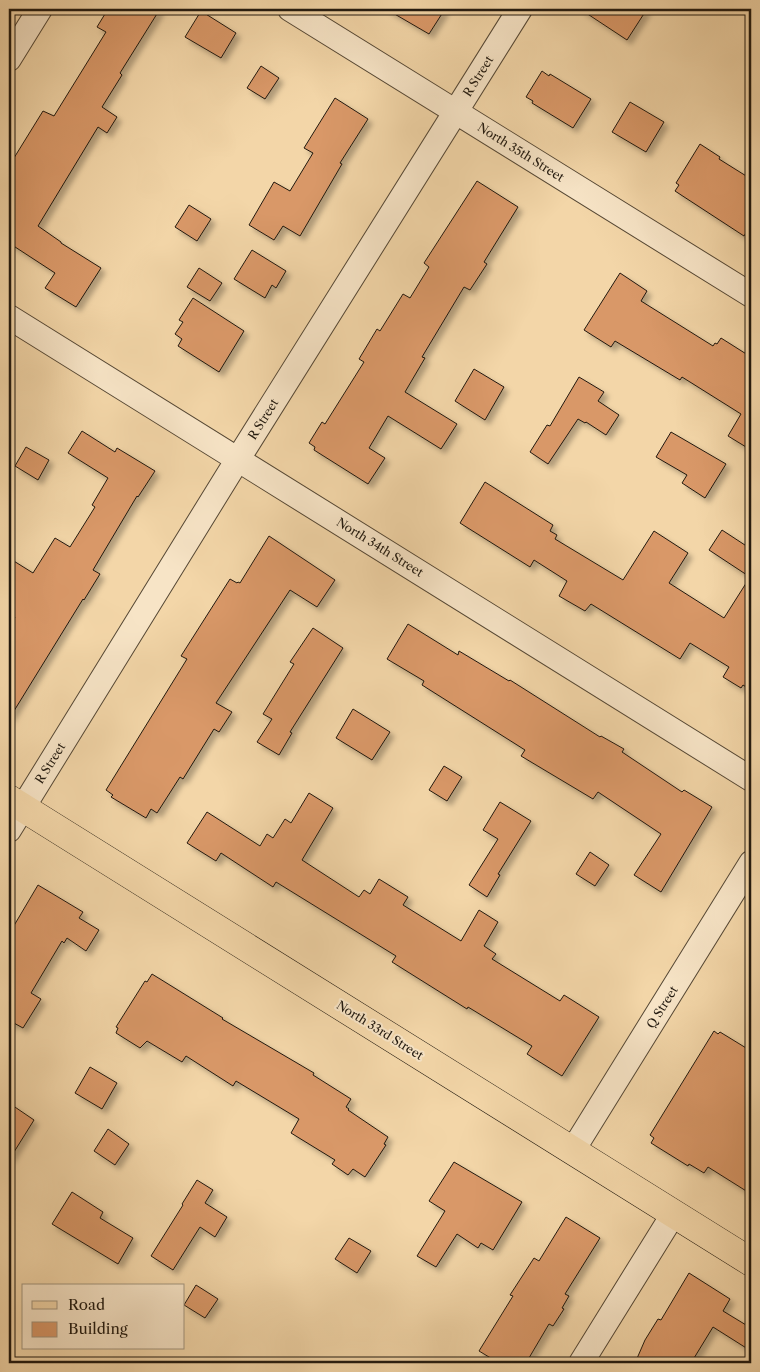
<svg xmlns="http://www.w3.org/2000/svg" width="760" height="1372" viewBox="0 0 760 1372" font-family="'Libre Caslon Text',serif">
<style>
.building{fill:#d99868;stroke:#21190f;filter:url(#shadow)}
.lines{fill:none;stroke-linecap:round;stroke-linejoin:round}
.minor-casing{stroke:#564835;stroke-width:26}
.major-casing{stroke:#21190f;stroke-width:29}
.minor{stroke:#f7e4c6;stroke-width:24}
.major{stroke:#f3d6a8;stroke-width:28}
.labels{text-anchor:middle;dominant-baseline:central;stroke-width:4;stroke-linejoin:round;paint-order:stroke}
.street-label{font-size:12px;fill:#21190f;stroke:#f7e4c6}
</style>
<defs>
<filter id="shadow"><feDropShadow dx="4.5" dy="4.5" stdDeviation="2.5" flood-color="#0004"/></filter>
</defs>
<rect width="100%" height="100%" fill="#f3d6a8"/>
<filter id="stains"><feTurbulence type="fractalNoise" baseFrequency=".004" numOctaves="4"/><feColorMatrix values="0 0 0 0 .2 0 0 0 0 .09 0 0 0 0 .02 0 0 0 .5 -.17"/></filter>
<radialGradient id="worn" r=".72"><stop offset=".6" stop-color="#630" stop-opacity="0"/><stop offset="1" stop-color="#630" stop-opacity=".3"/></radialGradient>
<g class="building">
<path d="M 108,9 L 160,9 L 120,73 L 122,75 L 102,107 L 117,117 L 107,133 L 98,127 L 38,226 L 61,242 L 61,243 L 101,268 L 76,307 L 45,288 L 55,273 L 9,243 L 9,166 L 43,111 L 54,116 L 106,32 L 97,27 Z"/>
<path d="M 386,9 L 445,9 L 429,34 Z"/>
<path d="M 580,9 L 647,9 L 627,40 Z"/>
<path d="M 201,11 L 236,33 L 221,58 L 185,37 Z"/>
<path d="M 261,66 L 279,78 L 265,99 L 247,88 Z"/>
<path d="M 542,71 L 549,76 L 550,74 L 591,99 L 573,128 L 532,103 L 533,101 L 526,97 Z"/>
<path d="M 335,98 L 368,119 L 340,163 L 342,164 L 300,236 L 283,226 L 274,240 L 249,225 L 274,182 L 290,191 L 313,153 L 304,148 Z"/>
<path d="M 630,102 L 664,122 L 646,152 L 612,132 Z"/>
<path d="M 700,144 L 720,157 L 719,159 L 751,179 L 751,224 L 744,236 L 675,191 L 679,185 L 676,183 Z"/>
<path d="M 477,181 L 518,207 L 484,262 L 487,264 L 470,290 L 464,287 L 422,357 L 425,358 L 405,392 L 457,424 L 441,449 L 388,416 L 369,448 L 385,458 L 368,484 L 314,450 L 315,447 L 309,443 L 322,422 L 325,424 L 364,362 L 359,359 L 377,329 L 380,331 L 403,294 L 410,298 L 429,267 L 424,263 Z"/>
<path d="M 189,205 L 211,219 L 197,241 L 175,227 Z"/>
<path d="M 252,250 L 286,271 L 276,288 L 272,285 L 265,298 L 234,279 Z"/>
<path d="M 199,268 L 222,283 L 210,301 L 187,287 Z"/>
<path d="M 620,273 L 647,291 L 641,301 L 713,346 L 715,343 L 717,344 L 721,338 L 751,357 L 751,450 L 728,436 L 741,414 L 682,377 L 680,380 L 615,341 L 611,347 L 584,330 Z"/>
<path d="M 193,298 L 244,331 L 219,372 L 178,346 L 182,339 L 175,334 L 183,322 L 179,320 Z"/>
<path d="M 474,369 L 504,387 L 485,420 L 455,401 Z"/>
<path d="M 579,377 L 604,392 L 598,401 L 619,415 L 606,435 L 586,422 L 585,423 L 578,419 L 548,464 L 530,452 L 547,425 L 550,426 Z"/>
<path d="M 82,431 L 115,452 L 117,448 L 155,471 L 138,497 L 137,496 L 93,570 L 100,574 L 84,600 L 83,599 L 9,719 L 9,628 L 15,617 L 9,613 L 9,558 L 33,573 L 55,538 L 70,547 L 95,507 L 92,505 L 108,478 L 68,453 Z"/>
<path d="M 671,432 L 726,464 L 705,498 L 682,483 L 687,475 L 656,457 Z"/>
<path d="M 26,447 L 49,460 L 38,480 L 15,466 Z"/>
<path d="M 485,482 L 553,525 L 550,531 L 557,535 L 555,539 L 623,580 L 654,531 L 688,553 L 669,583 L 724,618 L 750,577 L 709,550 L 722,530 L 751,549 L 751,690 L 743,685 L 741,688 L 723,677 L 729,667 L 690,643 L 680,659 L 591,604 L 585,611 L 559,596 L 567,581 L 534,560 L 530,567 L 460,523 Z"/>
<path d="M 269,536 L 335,580 L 317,607 L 290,590 L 216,703 L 232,712 L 219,732 L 214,729 L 183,779 L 180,777 L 157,813 L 151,809 L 146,818 L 111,797 L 113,795 L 106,790 L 187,659 L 181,656 L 230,579 L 237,583 L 238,582 L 240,583 Z"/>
<path d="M 408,624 L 458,655 L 459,651 L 509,681 L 510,680 L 600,737 L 601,736 L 624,749 L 622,752 L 682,792 L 684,790 L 712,807 L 661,892 L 634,875 L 661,834 L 598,792 L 593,799 L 521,756 L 525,750 L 422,685 L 424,681 L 387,659 Z"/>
<path d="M 313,628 L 343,648 L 290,732 L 292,733 L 279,755 L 257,742 L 272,719 L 263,714 L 294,664 L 290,662 Z"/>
<path d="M 353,709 L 390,732 L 372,760 L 336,738 Z"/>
<path d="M 444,766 L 462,777 L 447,801 L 429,790 Z"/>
<path d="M 309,793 L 333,808 L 302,860 L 359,897 L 364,890 L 370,894 L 379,879 L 408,897 L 403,905 L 461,941 L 479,910 L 498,922 L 484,946 L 496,954 L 492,959 L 560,1001 L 564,995 L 599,1017 L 562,1076 L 527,1054 L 532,1046 L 468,1007 L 467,1009 L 392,962 L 396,956 L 276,882 L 273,887 L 221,853 L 216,861 L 187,843 L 207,812 L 260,846 L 267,834 L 273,838 L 285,819 L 291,823 Z"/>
<path d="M 500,802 L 531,821 L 498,874 L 500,875 L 487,897 L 469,885 L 498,839 L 483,830 Z"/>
<path d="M 590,852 L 609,865 L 595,886 L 576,874 Z"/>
<path d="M 38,885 L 83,912 L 79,918 L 99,930 L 86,951 L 67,938 L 64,943 L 62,941 L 31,993 L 41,999 L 23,1028 L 12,1022 L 9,1029 L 9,934 Z"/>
<path d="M 152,974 L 223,1018 L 222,1019 L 314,1073 L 313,1075 L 351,1099 L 346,1107 L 349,1109 L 348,1110 L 388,1137 L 384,1144 L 386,1145 L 365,1177 L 353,1169 L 348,1175 L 332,1164 L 335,1160 L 291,1133 L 299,1119 L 236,1081 L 233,1086 L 186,1056 L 182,1062 L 147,1041 L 140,1048 L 116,1033 L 118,1028 L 116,1027 L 145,981 L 147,982 Z"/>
<path d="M 714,1031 L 718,1034 L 720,1032 L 751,1051 L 751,1194 L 708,1167 L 704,1173 L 689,1164 L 688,1166 L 651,1143 L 654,1138 L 650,1135 Z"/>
<path d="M 90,1067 L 117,1083 L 102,1109 L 75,1093 Z"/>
<path d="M 9,1103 L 34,1120 L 9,1160 Z"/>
<path d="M 108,1129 L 129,1144 L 115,1165 L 94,1151 Z"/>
<path d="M 454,1162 L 522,1202 L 493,1250 L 481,1243 L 478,1248 L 457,1234 L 436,1267 L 417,1256 L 445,1211 L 429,1201 Z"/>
<path d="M 197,1180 L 213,1190 L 205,1203 L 227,1217 L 215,1237 L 200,1227 L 173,1270 L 151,1256 L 183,1205 L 182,1204 Z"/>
<path d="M 72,1192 L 103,1212 L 100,1218 L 133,1238 L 118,1264 L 52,1224 Z"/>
<path d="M 566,1217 L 600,1238 L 565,1294 L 569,1296 L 562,1308 L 564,1309 L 553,1326 L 549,1324 L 526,1363 L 499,1363 L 479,1351 L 513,1296 L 510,1295 L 534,1258 L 539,1261 Z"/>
<path d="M 349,1238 L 371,1251 L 357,1273 L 335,1259 Z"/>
<path d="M 689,1273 L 730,1299 L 723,1311 L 751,1328 L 751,1351 L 713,1327 L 691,1363 L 635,1363 L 645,1340 L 658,1319 L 661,1320 Z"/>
<path d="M 196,1285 L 218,1299 L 205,1318 L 184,1305 Z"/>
</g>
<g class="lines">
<defs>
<g id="minor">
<path d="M 290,9 L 751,295"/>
<path d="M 9,59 L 40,9"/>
<path d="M 9,317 L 751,779"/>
<path d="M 9,830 L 238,459 L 520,9"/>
<path d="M 573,1150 L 751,863"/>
<path d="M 581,1363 L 674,1213"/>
</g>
<path id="major" d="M 9,799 L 751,1262"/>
</defs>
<use href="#minor" class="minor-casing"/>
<use href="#major" class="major-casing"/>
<use href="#minor" class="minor"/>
<use href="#major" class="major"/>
</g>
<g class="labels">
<g class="street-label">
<text transform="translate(478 76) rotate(-58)">R Street</text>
<text transform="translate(521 152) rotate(32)">North 35th Street</text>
<text transform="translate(263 419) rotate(-58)">R Street</text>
<text transform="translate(380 547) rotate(32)">North 34th Street</text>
<text transform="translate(50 763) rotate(-58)">R Street</text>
<text transform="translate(662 1007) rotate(-58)">Q Street</text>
<text transform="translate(380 1030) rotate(32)">North 33rd Street</text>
</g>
</g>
<rect width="760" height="1372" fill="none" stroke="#f3d6a8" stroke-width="30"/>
<rect x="10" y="10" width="740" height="1352" fill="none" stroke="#21190f" stroke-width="2.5"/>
<rect x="15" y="15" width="730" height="1342" fill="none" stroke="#21190f"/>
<rect x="22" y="1284" width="162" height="65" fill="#f7e4c6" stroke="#a1937d"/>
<rect x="32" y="1301" width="25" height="8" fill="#f3d6a8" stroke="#a1937d"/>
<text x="68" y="1310" font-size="15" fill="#21190f">Road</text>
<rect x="32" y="1322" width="25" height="15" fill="#d99868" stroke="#a1937d"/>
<text x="68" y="1334" font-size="15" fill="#21190f">Building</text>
<rect width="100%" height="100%" filter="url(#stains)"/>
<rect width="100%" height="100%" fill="url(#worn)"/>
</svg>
